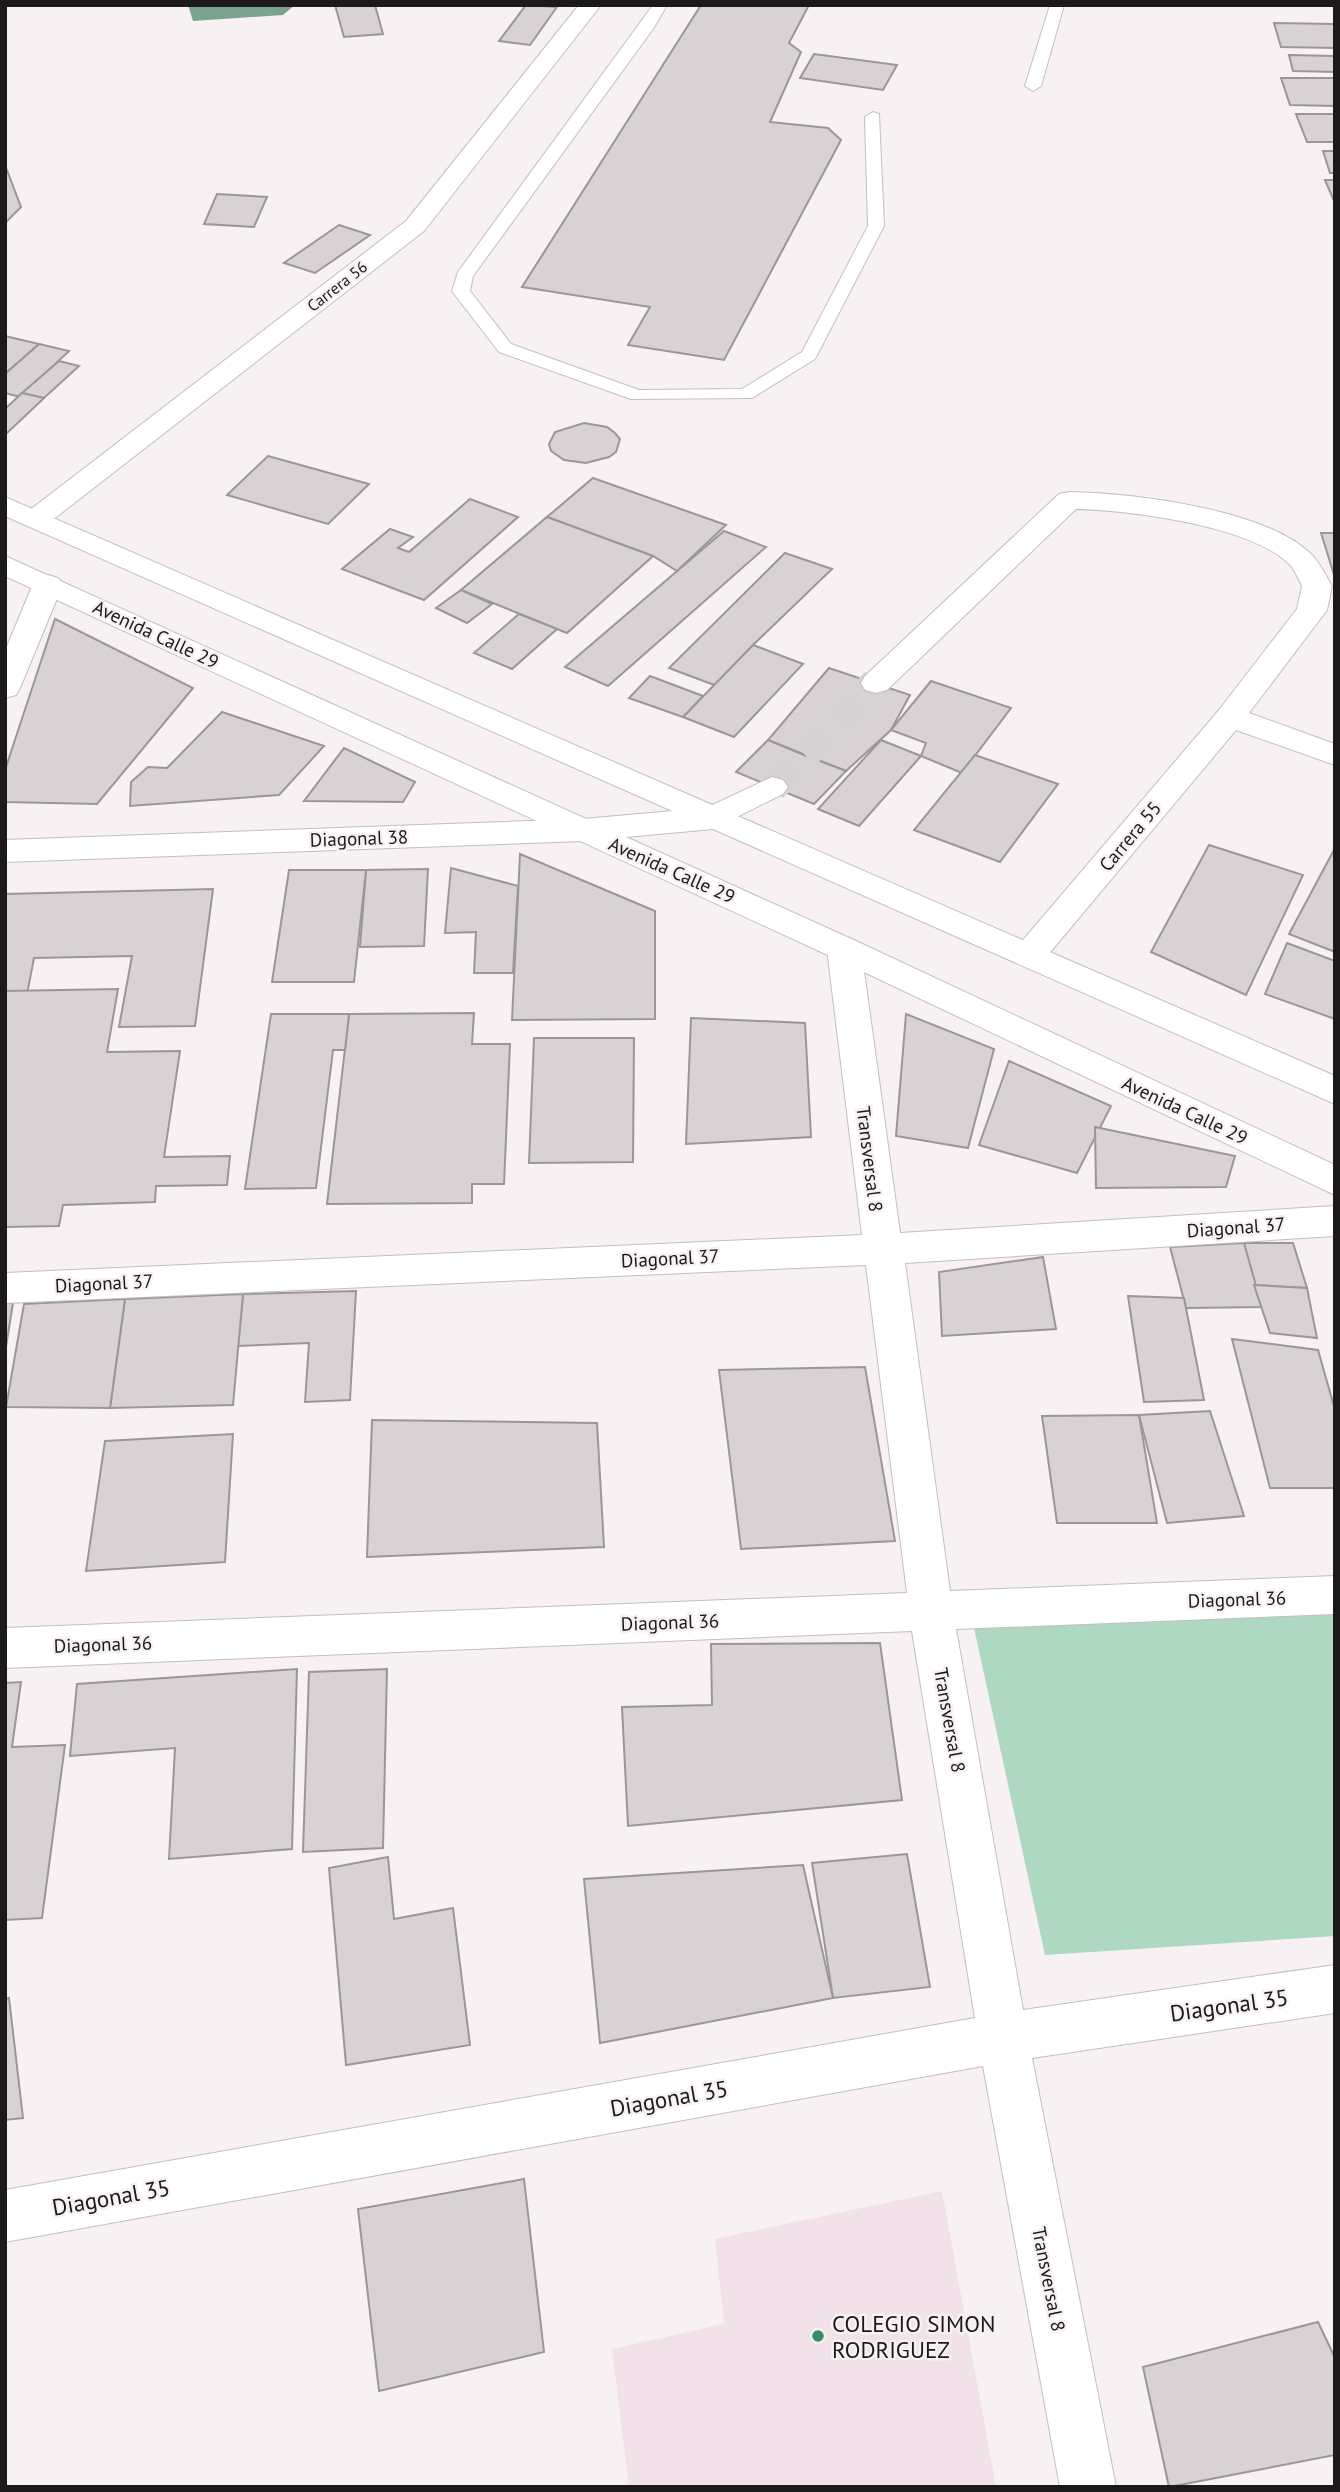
<svg xmlns="http://www.w3.org/2000/svg" width="1340" height="2492" viewBox="0 0 1340 2492" font-family="'PT Sans',sans-serif">
<style>
.built{fill:#f0e2e8}
.green{fill:#afd8c1}
.water{fill:#7ba48d}
.building{fill:#d8d2d4;stroke:#9c9699;stroke-width:2}
.lines{fill:none;stroke-linecap:round;stroke-linejoin:round}
.minor-tunnel{stroke:#d6d1d2;stroke-width:31;stroke-dasharray:31 15;stroke-linecap:butt}
.service-casing{stroke:#c4bec0;stroke-width:2}
.minor-casing{stroke:#c4bec0;stroke-width:2}
.secondary-casing{stroke:#c4bec0;stroke-width:2}
.service{fill:#fff;fill-rule:evenodd}
.minor{fill:#fff;fill-rule:evenodd}
.secondary{fill:#fff;fill-rule:evenodd}
.poi-dot{fill:#338f65;stroke:#f7f1f3;stroke-width:2.5}
.labels{text-anchor:middle;dominant-baseline:central;stroke-width:5;stroke-linejoin:round;paint-order:stroke}
.far-street-label{font-size:16px;fill:#1b191a;stroke:#f7f1f3}
.street-label{font-size:19px;fill:#1b191a;stroke:#f7f1f3}
.near-street-label{font-size:23px;fill:#1b191a;stroke:#f7f1f3}
.near-poi-label{font-size:23px;fill:#1b191a;stroke:#f7f1f3;text-anchor:start}
</style>
<rect width="100%" height="100%" fill="#f7f1f3"/>
<path class="built" d="M 942,2191 L 996,2487 L 629,2487 L 612,2349 L 724,2324 L 715,2239 Z"/>
<path class="green" d="M 1335,1613 L 1335,1936 L 1045,1955 L 971,1614 Z"/>
<path class="water" d="M 188,5 L 295,5 L 283,15 L 193,21 Z"/>
<g class="building">
<path d="M 335,5 L 375,5 L 383,34 L 344,37 Z"/>
<path d="M 526,5 L 557,7 L 530,45 L 499,41 Z"/>
<path d="M 701,5 L 809,5 L 789,43 L 801,52 L 770,122 L 828,128 L 841,140 L 724,360 L 628,345 L 650,307 L 522,287 Z"/>
<path d="M 1274,23 L 1335,24 L 1335,48 L 1281,47 Z"/>
<path d="M 814,54 L 897,65 L 883,90 L 800,78 Z"/>
<path d="M 1289,55 L 1335,56 L 1335,72 L 1293,71 Z"/>
<path d="M 1281,78 L 1335,78 L 1335,106 L 1290,105 Z"/>
<path d="M 1296,114 L 1335,114 L 1335,142 L 1307,142 Z"/>
<path d="M 1323,151 L 1335,151 L 1335,173 L 1330,173 Z"/>
<path d="M 5,165 L 21,207 L 5,223 Z"/>
<path d="M 1325,180 L 1335,180 L 1335,201 L 1334,201 Z"/>
<path d="M 217,194 L 267,197 L 254,227 L 204,224 Z"/>
<path d="M 339,225 L 370,235 L 315,273 L 284,263 Z"/>
<path d="M 5,336 L 39,344 L 5,374 Z"/>
<path d="M 39,344 L 69,351 L 20,397 L 5,393 L 5,374 Z"/>
<path d="M 59,361 L 79,366 L 44,398 L 22,393 Z"/>
<path d="M 22,393 L 44,398 L 5,435 L 5,409 Z"/>
<path d="M 584,423 L 607,427 L 615,433 L 620,439 L 616,452 L 609,457 L 586,463 L 564,460 L 551,451 L 549,444 L 555,432 Z"/>
<path d="M 268,456 L 369,484 L 328,524 L 227,495 Z"/>
<path d="M 593,478 L 726,525 L 677,571 L 653,556 L 547,517 Z"/>
<path d="M 470,499 L 518,517 L 424,600 L 342,569 L 390,529 L 413,537 L 398,548 L 409,552 Z"/>
<path d="M 547,517 L 653,556 L 567,633 L 461,590 Z"/>
<path d="M 724,531 L 766,547 L 608,686 L 565,667 Z"/>
<path d="M 1321,533 L 1335,533 L 1335,578 Z"/>
<path d="M 785,553 L 832,569 L 753,645 L 717,686 L 669,668 Z"/>
<path d="M 461,590 L 492,604 L 467,623 L 436,608 Z"/>
<path d="M 519,614 L 557,629 L 512,669 L 474,653 Z"/>
<path d="M 55,619 L 193,688 L 97,804 L 5,802 L 5,770 Z"/>
<path d="M 753,645 L 803,664 L 734,737 L 683,717 Z"/>
<path d="M 829,668 L 910,695 L 891,730 L 846,771 L 768,740 Z"/>
<path d="M 650,676 L 703,696 L 683,717 L 629,698 Z"/>
<path d="M 931,681 L 1011,708 L 962,773 L 921,756 L 926,743 L 891,730 Z"/>
<path d="M 222,712 L 324,746 L 279,795 L 130,806 L 131,782 L 148,767 L 167,768 Z"/>
<path d="M 768,740 L 804,755 L 846,771 L 814,804 L 736,772 Z"/>
<path d="M 881,740 L 921,756 L 859,826 L 818,809 Z"/>
<path d="M 344,748 L 415,782 L 403,802 L 304,801 Z"/>
<path d="M 975,755 L 1058,784 L 1000,862 L 914,830 Z"/>
<path d="M 1209,845 L 1303,875 L 1246,995 L 1151,952 Z"/>
<path d="M 1335,848 L 1335,952 L 1289,934 Z"/>
<path d="M 520,854 L 655,911 L 655,1019 L 512,1020 Z"/>
<path d="M 451,868 L 518,886 L 513,973 L 474,973 L 476,932 L 445,933 Z"/>
<path d="M 428,869 L 424,946 L 360,947 L 366,870 Z"/>
<path d="M 289,870 L 366,870 L 354,982 L 272,982 Z"/>
<path d="M 213,889 L 195,1026 L 119,1027 L 132,956 L 34,958 L 27,994 L 5,994 L 5,894 Z"/>
<path d="M 1287,943 L 1335,961 L 1335,1019 L 1265,994 Z"/>
<path d="M 118,989 L 107,1052 L 180,1051 L 164,1157 L 230,1156 L 227,1185 L 156,1186 L 155,1202 L 63,1205 L 59,1226 L 5,1227 L 5,991 Z"/>
<path d="M 474,1013 L 472,1044 L 510,1044 L 504,1184 L 472,1184 L 472,1203 L 327,1204 L 349,1014 Z"/>
<path d="M 271,1014 L 349,1014 L 345,1050 L 333,1050 L 316,1188 L 245,1189 Z"/>
<path d="M 906,1014 L 994,1049 L 968,1148 L 896,1136 Z"/>
<path d="M 691,1018 L 805,1023 L 811,1137 L 686,1144 Z"/>
<path d="M 534,1038 L 634,1038 L 633,1162 L 529,1163 Z"/>
<path d="M 1009,1061 L 1111,1106 L 1077,1173 L 979,1145 Z"/>
<path d="M 1095,1127 L 1235,1156 L 1226,1187 L 1096,1188 Z"/>
<path d="M 1244,1243 L 1293,1243 L 1307,1288 L 1254,1285 Z"/>
<path d="M 1244,1243 L 1262,1307 L 1186,1308 L 1170,1247 Z"/>
<path d="M 1043,1257 L 1056,1329 L 942,1336 L 939,1272 Z"/>
<path d="M 1254,1285 L 1307,1288 L 1317,1338 L 1270,1333 Z"/>
<path d="M 356,1291 L 350,1400 L 305,1402 L 309,1343 L 238,1346 L 243,1294 Z"/>
<path d="M 243,1294 L 233,1405 L 110,1408 L 125,1299 Z"/>
<path d="M 1128,1296 L 1184,1298 L 1204,1400 L 1144,1402 Z"/>
<path d="M 125,1299 L 110,1408 L 6,1407 L 24,1304 Z"/>
<path d="M 5,1303 L 13,1303 L 5,1353 Z"/>
<path d="M 1232,1339 L 1318,1350 L 1335,1410 L 1335,1488 L 1270,1488 Z"/>
<path d="M 865,1367 L 895,1541 L 741,1549 L 719,1370 Z"/>
<path d="M 1210,1411 L 1244,1516 L 1167,1523 L 1139,1415 Z"/>
<path d="M 1139,1415 L 1157,1523 L 1057,1523 L 1042,1416 Z"/>
<path d="M 372,1420 L 597,1423 L 604,1547 L 367,1557 Z"/>
<path d="M 233,1434 L 225,1562 L 86,1571 L 105,1441 Z"/>
<path d="M 880,1643 L 902,1800 L 628,1826 L 622,1707 L 712,1705 L 711,1644 Z"/>
<path d="M 297,1669 L 292,1849 L 169,1859 L 175,1748 L 70,1756 L 77,1684 Z"/>
<path d="M 387,1669 L 383,1848 L 303,1852 L 309,1672 Z"/>
<path d="M 21,1682 L 12,1747 L 65,1745 L 42,1918 L 5,1920 L 5,1683 Z"/>
<path d="M 907,1854 L 930,1987 L 833,1998 L 812,1863 Z"/>
<path d="M 388,1857 L 394,1919 L 453,1908 L 470,2045 L 346,2065 L 329,1868 Z"/>
<path d="M 803,1865 L 833,1998 L 600,2043 L 584,1879 Z"/>
<path d="M 9,1998 L 23,2118 L 5,2120 L 5,1999 Z"/>
<path d="M 524,2179 L 544,2352 L 379,2391 L 358,2209 Z"/>
<path d="M 1318,2322 L 1335,2358 L 1335,2455 L 1169,2487 L 1143,2367 Z"/>
</g>
<g class="lines">
<path class="minor-tunnel" d="M 772,787 L 876,683"/>
<defs>
<g id="service">
<path d="M 653,5 L 667,5 L 653,29 L 473,276 L 470,291 L 511,344 L 639,390 L 742,389 L 802,352 L 868,226 L 865,117 L 873,112 L 879,114 L 884,226 L 815,359 L 752,398 L 631,399 L 499,352 L 452,291 L 458,272 Z"/>
<path d="M 1050,5 L 1064,5 L 1041,86 L 1033,91 L 1025,86 Z"/>
</g>
<g id="minor">
<path d="M 579,5 L 601,5 L 424,231 L 46,525 L 36,528 L 26,525 L 22,519 L 26,513 L 406,221 Z"/>
<path d="M 1069,492 C 1132,493 1265,509 1311,554 C 1320,563 1326,576 1332,586 L 1327,610 L 1249,713 L 1335,744 L 1335,765 L 1236,730 L 1042,962 L 1030,966 L 1018,962 L 1013,954 L 1018,946 L 1219,710 L 1297,609 L 1302,586 C 1299,580 1296,573 1292,567 C 1256,526 1129,510 1076,509 L 887,690 L 876,693 L 865,690 L 861,683 L 865,676 L 1059,494 Z"/>
<path d="M 48,575 L 58,578 L 63,584 L 20,688 L 16,695 L 5,698 L 5,651 L 33,584 L 38,578 Z"/>
<path d="M 772,777 L 783,780 L 788,787 L 783,794 L 713,829 L 583,841 L 5,862 L 5,840 L 583,819 L 706,808 Z"/>
<path d="M 844,937 L 856,941 L 861,949 L 900,1233 L 1335,1206 L 1335,1236 L 905,1263 L 950,1591 L 1335,1576 L 1335,1614 L 956,1629 L 1023,2010 L 1335,1965 L 1335,2013 L 1032,2058 L 1116,2487 L 1060,2487 L 983,2066 L 5,2242 L 5,2190 L 975,2018 L 912,1631 L 5,1668 L 5,1628 L 907,1593 L 866,1265 L 5,1303 L 5,1273 L 862,1235 L 827,949 L 832,941 Z"/>
</g>
<g id="secondary">
<path d="M 5,497 L 1335,1076 L 1335,1104 L 5,516 Z"/>
<path d="M 5,556 L 856,941 L 1335,1165 L 1335,1195 L 832,957 L 5,576 Z"/>
</g>
</defs>
<use href="#service" class="service-casing"/>
<use href="#minor" class="minor-casing"/>
<use href="#secondary" class="secondary-casing"/>
<use href="#service" class="service"/>
<use href="#minor" class="minor"/>
<use href="#secondary" class="secondary"/>
</g>
<circle class="poi-dot" cx="818" cy="2336" r="7"/>
<g class="labels">
<g class="far-street-label">
<text transform="translate(337 286) rotate(-38)">Carrera 56</text>
</g>
<g class="street-label">
<text transform="translate(156 634) rotate(25)">Avenida Calle 29</text>
<text transform="translate(1130 836) rotate(-50)">Carrera 55</text>
<text transform="translate(359 838) rotate(-2)">Diagonal 38</text>
<text transform="translate(672 870) rotate(24)">Avenida Calle 29</text>
<text transform="translate(1185 1110) rotate(25)">Avenida Calle 29</text>
<text transform="translate(870 1159) rotate(83)">Transversal 8</text>
<text transform="translate(1236 1227) rotate(-4)">Diagonal 37</text>
<text transform="translate(670 1258) rotate(-3)">Diagonal 37</text>
<text transform="translate(104 1283) rotate(-3)">Diagonal 37</text>
<text transform="translate(1237 1599) rotate(-2)">Diagonal 36</text>
<text transform="translate(670 1622) rotate(-2)">Diagonal 36</text>
<text transform="translate(103 1644) rotate(-2)">Diagonal 36</text>
<text transform="translate(950 1720) rotate(80)">Transversal 8</text>
<text transform="translate(1049 2279) rotate(79)">Transversal 8</text>
</g>
<g class="near-street-label">
<text transform="translate(1229 2005) rotate(-8)">Diagonal 35</text>
<text transform="translate(669 2098) rotate(-10)">Diagonal 35</text>
<text transform="translate(111 2197) rotate(-10)">Diagonal 35</text>
</g>
<g class="near-poi-label">
<text x="832" y="2323">COLEGIO SIMON<tspan x="832" dy="26">RODRIGUEZ</tspan></text>
</g>
</g>
<rect width="1340" height="2492" fill="none" stroke="#1b191a" stroke-width="14"/>
</svg>
